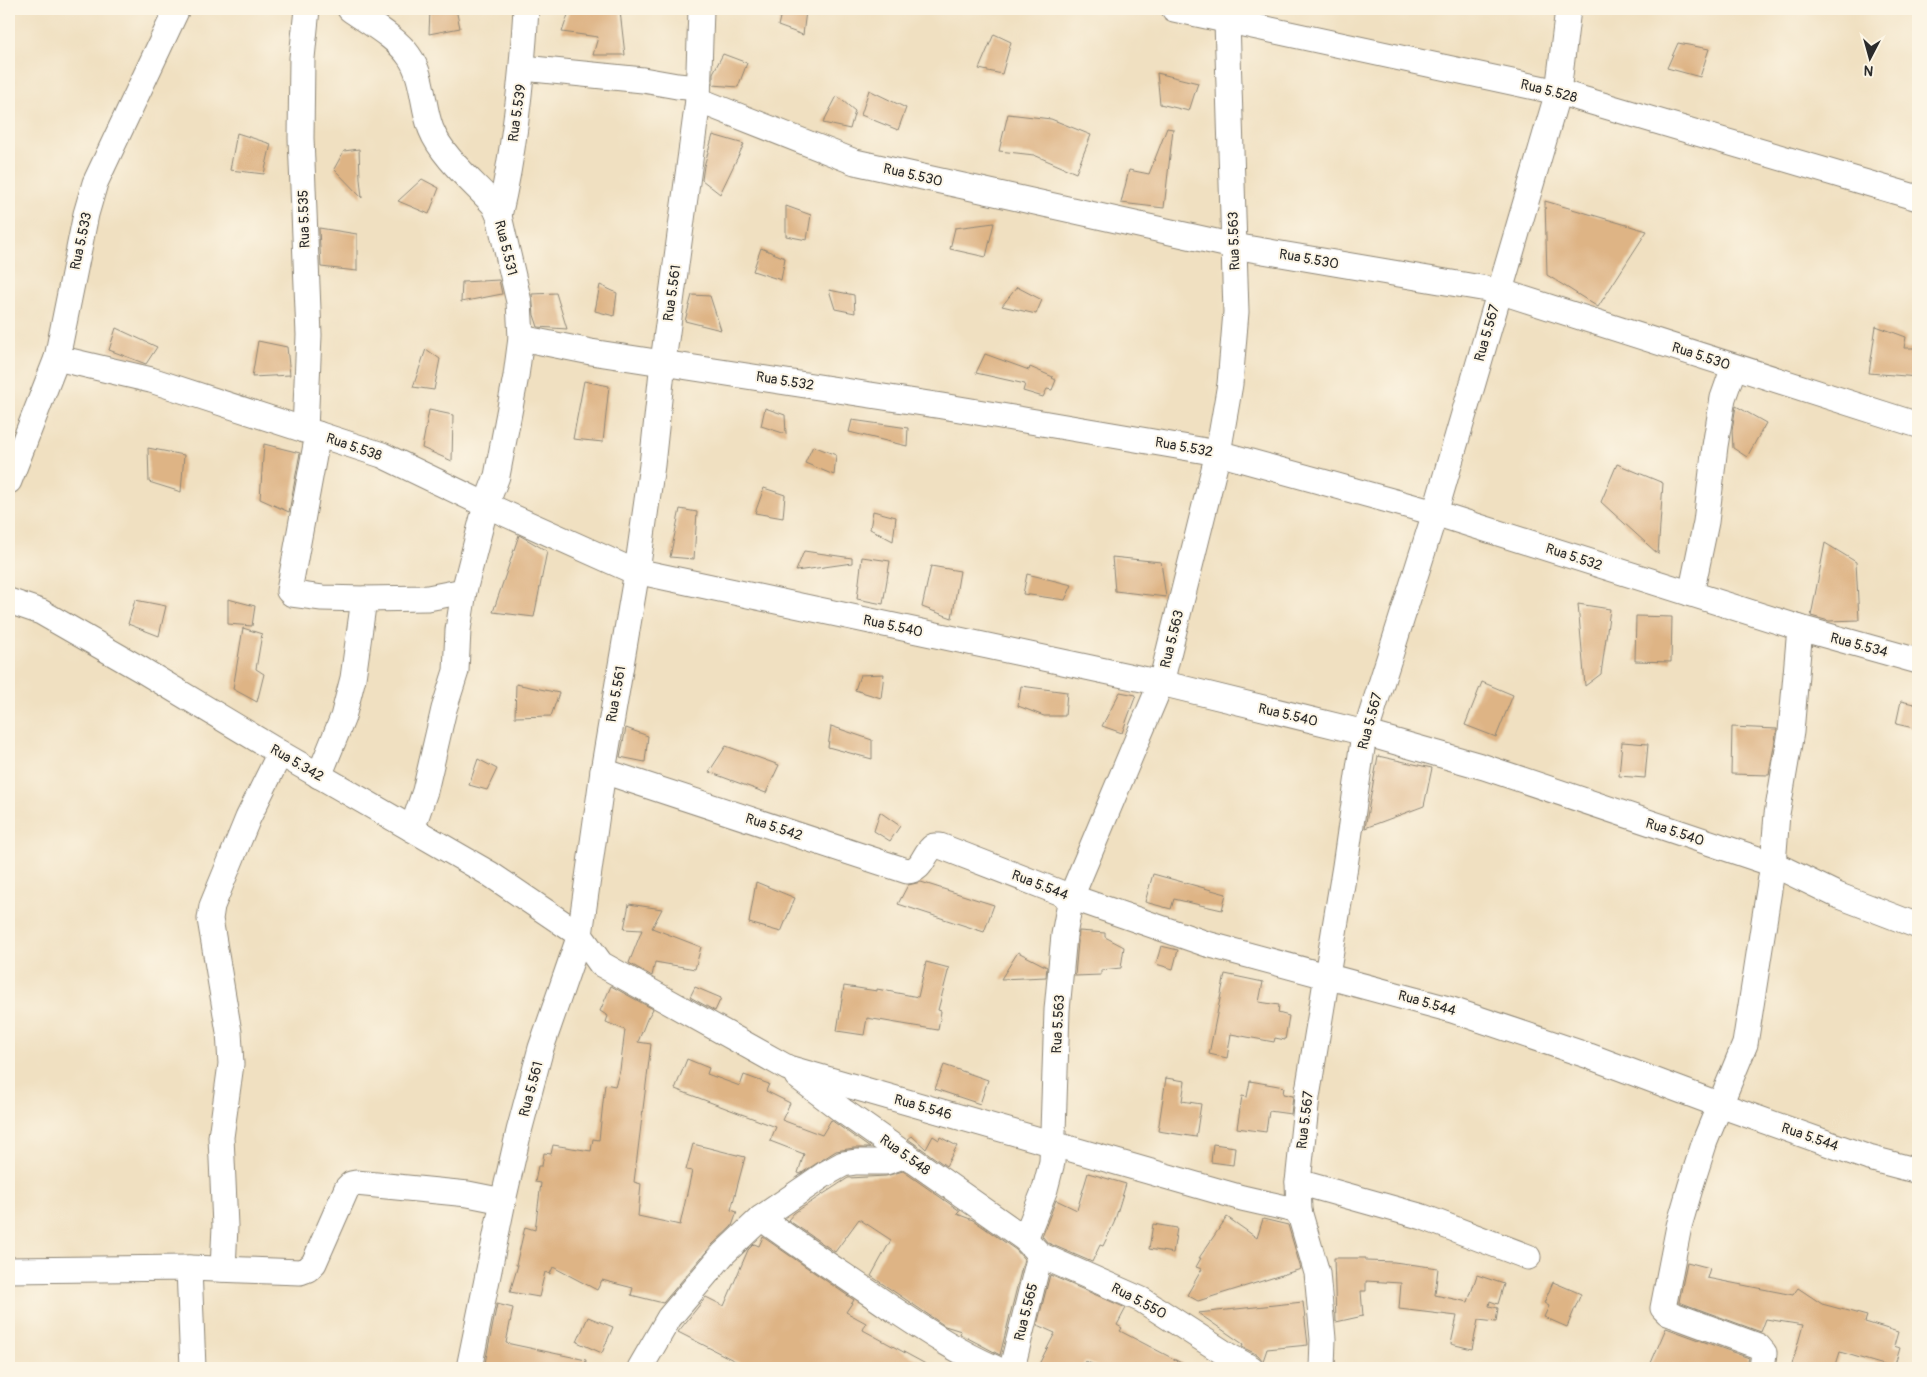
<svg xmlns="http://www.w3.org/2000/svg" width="1927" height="1377" viewBox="0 0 1927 1377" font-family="Pangolin,sans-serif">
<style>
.building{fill:#deb485}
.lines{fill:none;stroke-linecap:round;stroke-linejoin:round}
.minor-casing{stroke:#8e8676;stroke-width:27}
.minor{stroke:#fff;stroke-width:25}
.labels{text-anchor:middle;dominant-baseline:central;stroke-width:4;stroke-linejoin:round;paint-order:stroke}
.street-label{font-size:14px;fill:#2b2b2b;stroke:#fcf5e5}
</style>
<rect width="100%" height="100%" fill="#fcf5e5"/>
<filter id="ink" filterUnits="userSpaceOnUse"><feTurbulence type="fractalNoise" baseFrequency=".02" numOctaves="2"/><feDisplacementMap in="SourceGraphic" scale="10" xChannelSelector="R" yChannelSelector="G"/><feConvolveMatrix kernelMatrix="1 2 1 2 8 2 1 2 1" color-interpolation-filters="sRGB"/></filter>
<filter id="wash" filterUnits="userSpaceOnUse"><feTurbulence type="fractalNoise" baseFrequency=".0096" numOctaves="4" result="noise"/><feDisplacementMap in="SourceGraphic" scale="20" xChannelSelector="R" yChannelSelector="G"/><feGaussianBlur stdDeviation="1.12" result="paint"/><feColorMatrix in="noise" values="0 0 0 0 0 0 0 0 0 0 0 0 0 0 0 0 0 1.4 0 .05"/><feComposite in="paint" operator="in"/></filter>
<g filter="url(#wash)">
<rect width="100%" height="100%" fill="#f0e0c1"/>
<g id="blocks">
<g class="building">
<path d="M 430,9 L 456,9 L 460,28 L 429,34 Z"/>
<path d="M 570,9 L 613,9 L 620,11 L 625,55 L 593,55 L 598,37 L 562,32 Z"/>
<path d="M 782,9 L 806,11 L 803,35 L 778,26 Z"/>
<path d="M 994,34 L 1011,42 L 1002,74 L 979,69 Z"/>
<path d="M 1678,43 L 1709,49 L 1700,77 L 1667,68 Z"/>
<path d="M 723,54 L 747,63 L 738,87 L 713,85 L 713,73 Z"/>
<path d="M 1157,73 L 1198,83 L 1189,111 L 1160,104 Z"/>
<path d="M 869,90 L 906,108 L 898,130 L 861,115 Z"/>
<path d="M 837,96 L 855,111 L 850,129 L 823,123 Z"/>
<path d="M 1008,114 L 1051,119 L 1091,135 L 1076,173 L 1034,155 L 999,151 Z"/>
<path d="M 1167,128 L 1173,129 L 1164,208 L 1121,203 L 1129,170 L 1149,174 Z"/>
<path d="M 237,133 L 271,144 L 264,174 L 230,170 Z"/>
<path d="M 713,135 L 744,144 L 720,194 L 702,180 L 704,166 Z"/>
<path d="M 359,149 L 360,179 L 362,198 L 334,169 L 344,151 Z"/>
<path d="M 422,179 L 439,188 L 429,214 L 398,201 Z"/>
<path d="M 1545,201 L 1647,231 L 1598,307 L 1547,275 Z"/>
<path d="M 786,206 L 811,215 L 807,240 L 786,236 Z"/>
<path d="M 994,223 L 986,257 L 950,249 L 955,228 Z"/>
<path d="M 319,228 L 357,234 L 357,271 L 321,267 Z"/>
<path d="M 761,248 L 785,258 L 781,280 L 753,271 Z"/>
<path d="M 499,280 L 502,294 L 461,302 L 462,282 Z"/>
<path d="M 600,285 L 617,293 L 614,316 L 595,311 Z"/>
<path d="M 1017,287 L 1042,300 L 1036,314 L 1002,306 Z"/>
<path d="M 829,290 L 854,295 L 855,313 L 835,309 Z"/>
<path d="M 556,293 L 567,329 L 538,327 L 534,315 L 532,294 Z"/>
<path d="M 692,295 L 710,296 L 721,330 L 685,321 Z"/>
<path d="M 1876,326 L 1906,337 L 1904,348 L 1918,348 L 1918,377 L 1869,373 Z"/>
<path d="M 116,328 L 157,347 L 146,364 L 109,350 Z"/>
<path d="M 258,341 L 287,347 L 290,375 L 252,377 Z"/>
<path d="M 426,349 L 440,359 L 434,390 L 413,387 Z"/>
<path d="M 985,354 L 1029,370 L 1030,367 L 1053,377 L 1052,378 L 1056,380 L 1052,390 L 1047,389 L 1043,397 L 1023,391 L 1025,384 L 976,373 Z"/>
<path d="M 584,381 L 609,386 L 603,442 L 573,439 Z"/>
<path d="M 1736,406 L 1766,423 L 1747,457 L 1733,448 L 1732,430 Z"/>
<path d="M 765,408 L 785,415 L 786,434 L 761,426 Z"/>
<path d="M 429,410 L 453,415 L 452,461 L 422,448 Z"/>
<path d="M 852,420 L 908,428 L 907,446 L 849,432 Z"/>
<path d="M 264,444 L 300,453 L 289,512 L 260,499 Z"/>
<path d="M 813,446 L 836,455 L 834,475 L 805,463 Z"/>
<path d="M 148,448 L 184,455 L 181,492 L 149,482 Z"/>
<path d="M 1617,464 L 1663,483 L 1658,554 L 1601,502 Z"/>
<path d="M 764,488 L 785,495 L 783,518 L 755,513 Z"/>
<path d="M 680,509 L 697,512 L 694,559 L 670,557 Z"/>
<path d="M 873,511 L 896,517 L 893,541 L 870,529 Z"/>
<path d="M 519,535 L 547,551 L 534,617 L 493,612 Z"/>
<path d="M 1825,543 L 1856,562 L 1859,620 L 1829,621 L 1811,616 Z"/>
<path d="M 804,551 L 852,558 L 852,563 L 796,571 Z"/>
<path d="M 862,557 L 890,561 L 883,604 L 857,599 Z"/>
<path d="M 1112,557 L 1161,562 L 1166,597 L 1115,591 Z"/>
<path d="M 931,566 L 960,571 L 952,618 L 922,607 Z"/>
<path d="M 1027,574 L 1072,585 L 1065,600 L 1023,594 Z"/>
<path d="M 228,599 L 255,606 L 252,626 L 228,624 Z"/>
<path d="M 135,600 L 166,606 L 159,636 L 128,624 Z"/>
<path d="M 1578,604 L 1610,609 L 1601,674 L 1585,686 Z"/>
<path d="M 1636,616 L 1672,617 L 1671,662 L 1635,661 Z"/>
<path d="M 243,628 L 262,634 L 256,669 L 264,674 L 257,702 L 233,689 Z"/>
<path d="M 884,674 L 881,698 L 855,690 L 860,675 Z"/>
<path d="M 1482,682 L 1513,695 L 1496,737 L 1465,725 Z"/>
<path d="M 516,684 L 559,693 L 551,716 L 515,717 Z"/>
<path d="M 1021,686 L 1067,692 L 1065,716 L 1044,716 L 1018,706 Z"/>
<path d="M 1120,692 L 1136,695 L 1122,733 L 1102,726 Z"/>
<path d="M 1901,701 L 1918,705 L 1918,729 L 1896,724 Z"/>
<path d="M 831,726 L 872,740 L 872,759 L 828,747 Z"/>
<path d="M 1732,727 L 1777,729 L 1769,775 L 1731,774 Z"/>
<path d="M 626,728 L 648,736 L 645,762 L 620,757 Z"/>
<path d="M 1622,742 L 1648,744 L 1645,778 L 1619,776 Z"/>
<path d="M 726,746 L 779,765 L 766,793 L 709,772 Z"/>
<path d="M 1378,756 L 1432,768 L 1424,806 L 1365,828 Z"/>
<path d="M 478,759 L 497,769 L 487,790 L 469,785 Z"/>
<path d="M 880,812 L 900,826 L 890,841 L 874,831 Z"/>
<path d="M 1153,874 L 1226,894 L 1222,910 L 1174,899 L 1171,909 L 1145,902 Z"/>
<path d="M 756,882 L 795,898 L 781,932 L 749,923 Z"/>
<path d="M 921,882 L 994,905 L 984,932 L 898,904 L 908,885 Z"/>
<path d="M 629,904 L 662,909 L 652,928 L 701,947 L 695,969 L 655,962 L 652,976 L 629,963 L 642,930 L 624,929 Z"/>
<path d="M 1079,931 L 1105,933 L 1105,937 L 1124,947 L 1121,968 L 1101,970 L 1101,975 L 1075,976 Z"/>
<path d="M 1161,946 L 1178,950 L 1173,969 L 1156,964 Z"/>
<path d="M 1018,952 L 1047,967 L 1046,977 L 1001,979 Z"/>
<path d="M 926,962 L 949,968 L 938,1010 L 941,1011 L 938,1030 L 867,1018 L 864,1035 L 837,1031 L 844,986 L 877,991 L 877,989 L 918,997 Z"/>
<path d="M 1225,974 L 1263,982 L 1259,1002 L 1279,1005 L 1278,1013 L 1289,1016 L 1285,1040 L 1275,1038 L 1274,1042 L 1231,1034 L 1227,1058 L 1209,1054 Z"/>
<path d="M 611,986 L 653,1009 L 647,1019 L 638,1042 L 651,1044 L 634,1182 L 641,1184 L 638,1216 L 680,1225 L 692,1171 L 686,1170 L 693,1144 L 745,1157 L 731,1210 L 737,1212 L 732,1226 L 712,1245 L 663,1303 L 631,1295 L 633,1288 L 602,1280 L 597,1290 L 553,1267 L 550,1274 L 545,1272 L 539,1297 L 510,1292 L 518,1265 L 516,1265 L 525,1227 L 535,1230 L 541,1183 L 535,1182 L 538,1166 L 542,1166 L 544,1153 L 551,1154 L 553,1145 L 591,1151 L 593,1139 L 599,1140 L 605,1084 L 615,1086 L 620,1070 L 625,1030 L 606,1022 L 608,1016 L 600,1011 Z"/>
<path d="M 695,987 L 721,998 L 715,1011 L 690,997 Z"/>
<path d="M 687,1059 L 709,1068 L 707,1074 L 740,1086 L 744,1075 L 769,1084 L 766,1091 L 790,1103 L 782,1120 L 822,1135 L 831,1120 L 870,1148 L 854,1148 L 836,1151 L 800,1174 L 798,1173 L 804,1154 L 770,1141 L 776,1127 L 675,1089 Z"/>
<path d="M 944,1065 L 988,1080 L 980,1104 L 935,1089 Z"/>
<path d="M 1166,1078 L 1185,1081 L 1182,1101 L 1201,1104 L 1196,1137 L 1158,1131 Z"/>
<path d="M 1250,1081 L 1284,1087 L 1283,1094 L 1293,1096 L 1291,1114 L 1269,1111 L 1266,1132 L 1237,1128 L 1242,1096 L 1247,1097 Z"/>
<path d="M 912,1136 L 926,1149 L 933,1136 L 939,1140 L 940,1137 L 957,1146 L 946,1166 L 908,1139 Z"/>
<path d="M 1213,1144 L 1235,1147 L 1233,1165 L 1211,1162 Z"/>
<path d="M 903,1171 L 960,1211 L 957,1214 L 973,1220 L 1016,1250 L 1024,1259 L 1000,1355 L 960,1334 L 961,1331 L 945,1326 L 871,1276 L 891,1240 L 859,1219 L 835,1252 L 788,1220 L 794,1213 L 848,1178 L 886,1176 Z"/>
<path d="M 1088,1173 L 1126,1184 L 1114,1223 L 1103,1246 L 1100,1245 L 1092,1262 L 1048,1243 L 1042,1236 L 1056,1200 L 1077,1210 Z"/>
<path d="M 1227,1217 L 1257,1238 L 1263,1219 L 1288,1225 L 1301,1269 L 1198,1301 L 1187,1295 L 1202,1269 L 1196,1267 L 1201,1258 L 1199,1258 Z"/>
<path d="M 1153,1224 L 1177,1228 L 1173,1253 L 1149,1249 Z"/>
<path d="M 763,1237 L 854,1300 L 846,1312 L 866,1323 L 863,1330 L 933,1368 L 749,1368 L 678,1332 L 706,1297 L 724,1306 L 748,1250 L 754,1244 L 759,1246 Z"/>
<path d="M 1334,1258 L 1366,1258 L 1366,1261 L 1394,1262 L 1438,1268 L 1435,1295 L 1468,1302 L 1477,1275 L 1504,1284 L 1498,1304 L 1490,1301 L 1489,1306 L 1498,1308 L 1496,1322 L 1478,1320 L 1472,1349 L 1451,1344 L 1457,1316 L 1399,1309 L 1401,1283 L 1366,1281 L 1366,1291 L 1361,1291 L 1363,1316 L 1336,1322 Z"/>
<path d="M 1687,1262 L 1710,1268 L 1707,1278 L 1793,1295 L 1798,1288 L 1822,1304 L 1867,1316 L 1865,1322 L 1898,1332 L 1894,1346 L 1900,1348 L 1894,1368 L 1840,1352 L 1835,1368 L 1791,1368 L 1803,1325 L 1766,1319 L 1761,1332 L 1679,1302 Z"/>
<path d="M 1050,1275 L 1126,1308 L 1117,1325 L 1122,1328 L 1120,1331 L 1191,1368 L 1101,1368 L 1085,1361 L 1081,1368 L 1037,1368 L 1055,1333 L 1037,1325 Z"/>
<path d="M 1553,1282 L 1581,1294 L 1567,1327 L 1544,1317 L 1549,1306 L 1544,1303 Z"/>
<path d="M 1303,1302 L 1308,1345 L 1267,1349 L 1263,1361 L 1258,1355 L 1242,1347 L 1243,1344 L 1198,1313 Z"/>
<path d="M 497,1304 L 513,1308 L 506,1343 L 586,1360 L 585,1368 L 484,1368 Z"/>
<path d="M 588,1317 L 613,1327 L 602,1353 L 577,1342 Z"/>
<path d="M 1666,1328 L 1749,1358 L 1746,1368 L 1664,1368 L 1651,1363 Z"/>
</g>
</g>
</g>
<g filter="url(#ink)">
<use href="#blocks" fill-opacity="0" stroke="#8e8676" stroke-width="1"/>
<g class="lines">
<defs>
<g id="minor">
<path d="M 350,9 C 368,22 397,38 409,56 C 424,77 422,106 431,129 C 442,157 474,183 494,205 L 499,216 L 519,302 L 521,338 L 516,376 L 497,476 L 486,505 L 464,591 L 458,630 L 456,671 L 444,709 L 425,791 L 412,829"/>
<path d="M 1174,9 L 1558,92 L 1918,198"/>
<path d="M 523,68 L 643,80 L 677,86 L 698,88"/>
<path d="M 698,100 L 855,162 L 1234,246 L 1499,291 L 1918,425"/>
<path d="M 499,216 C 515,148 522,79 526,9"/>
<path d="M 521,338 L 591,352 L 942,406 L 1218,453 L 1435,513 L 1800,628 L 1918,661"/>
<path d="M 57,358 L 151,380 L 382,455 L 486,505 L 631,570 L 1161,683 L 1365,733 L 1484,767 L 1773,864 L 1837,895 L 1918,926"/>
<path d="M 305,430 L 309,335 L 301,138 L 302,58 L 307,9"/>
<path d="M 318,434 L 289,591 L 292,594 L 322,598 L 364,599 L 428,598 L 464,591"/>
<path d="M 9,481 L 57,358 L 86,214 L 95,183 L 177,9"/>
<path d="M 1691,594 L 1706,522 L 1715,446 L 1723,398 L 1734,367"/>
<path d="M 9,601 L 41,612 L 142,670 L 280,753 L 490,874 L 580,935 L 601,964 L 788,1068 L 1242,1198 L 1299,1211"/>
<path d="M 603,771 L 907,871 C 924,870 922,854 934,846 L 940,846 L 1071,897 L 1207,944 L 1452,1010 L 1589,1056 L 1720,1105 L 1869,1158 L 1918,1171"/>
<path d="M 319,776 L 343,717 L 353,678 L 364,599"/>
<path d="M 797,1076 L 843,1111 L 1025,1239 L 1040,1255 L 1142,1300 L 1229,1356 L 1251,1368"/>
<path d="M 1298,1182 L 1423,1217 L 1528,1257"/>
<path d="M 761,1218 C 802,1248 845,1276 887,1305 C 922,1328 957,1352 995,1368"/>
<path d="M 1025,1239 L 1045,1189 L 1052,1162 L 1057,1010 L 1064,935 L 1071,897 L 1161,683 L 1218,453 L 1230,384 L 1236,312 L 1227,21"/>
<path d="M 189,1268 L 193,1368"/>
<path d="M 223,1269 L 225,1226 L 221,1137 L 231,1064 L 229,1032 L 210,919 L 212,906 L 248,818 L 280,753"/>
<path d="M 9,1270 L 189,1268 L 300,1272 L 308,1269 L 314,1263 L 347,1188 L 351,1184 L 356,1183 L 468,1194 L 503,1201"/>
<path d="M 469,1368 L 503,1201 L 519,1131 L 541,1048 L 580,935 L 603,771 L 637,571 L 652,465 L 663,362 L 698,100 L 701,9"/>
<path d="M 640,1368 L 669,1318 L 723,1254 L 761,1218 L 825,1174 L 843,1164 L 856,1162 L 886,1162 L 906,1155"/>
<path d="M 1012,1368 L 1040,1255"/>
<path d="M 1322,1368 L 1323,1339 L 1317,1273 L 1299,1211 L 1298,1182 L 1307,1097 L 1345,866 L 1363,741 L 1435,513 L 1558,92 L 1568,9"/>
<path d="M 1762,1368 L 1764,1353 L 1758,1346 L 1668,1313 L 1663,1308 L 1679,1226 L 1691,1185 L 1705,1141 L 1745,1044 L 1773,864 L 1777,814 L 1791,732 L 1800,628"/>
</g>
</defs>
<use href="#minor" class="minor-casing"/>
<use href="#minor" class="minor"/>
</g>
</g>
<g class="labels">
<g class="street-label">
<text transform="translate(1549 91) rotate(14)">Rua 5.528</text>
<text transform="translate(517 113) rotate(-82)">Rua 5.539</text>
<text transform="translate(913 175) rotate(13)">Rua 5.530</text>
<text transform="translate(304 219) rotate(-92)">Rua 5.535</text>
<text transform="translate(81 241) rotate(-78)">Rua 5.533</text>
<text transform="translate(1234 241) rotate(-92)">Rua 5.563</text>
<text transform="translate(506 248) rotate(76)">Rua 5.531</text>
<text transform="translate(1309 259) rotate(10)">Rua 5.530</text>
<text transform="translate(672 293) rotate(-82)">Rua 5.561</text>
<text transform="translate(1487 333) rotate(-74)">Rua 5.567</text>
<text transform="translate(1701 356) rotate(18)">Rua 5.530</text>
<text transform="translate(785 381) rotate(9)">Rua 5.532</text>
<text transform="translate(354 447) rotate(19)">Rua 5.538</text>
<text transform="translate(1184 447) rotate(10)">Rua 5.532</text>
<text transform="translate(1574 557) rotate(18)">Rua 5.532</text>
<text transform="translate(893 626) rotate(12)">Rua 5.540</text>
<text transform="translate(1172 639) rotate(-76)">Rua 5.563</text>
<text transform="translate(1859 645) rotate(15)">Rua 5.534</text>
<text transform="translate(616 694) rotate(-80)">Rua 5.561</text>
<text transform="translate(1288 715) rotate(13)">Rua 5.540</text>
<text transform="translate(1370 721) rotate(-75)">Rua 5.567</text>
<text transform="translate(297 763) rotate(30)">Rua 5.342</text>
<text transform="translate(774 827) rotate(18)">Rua 5.542</text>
<text transform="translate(1675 832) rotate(18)">Rua 5.540</text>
<text transform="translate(1040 885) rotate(21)">Rua 5.544</text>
<text transform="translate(1427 1003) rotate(16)">Rua 5.544</text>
<text transform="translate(1058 1024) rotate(-87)">Rua 5.563</text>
<text transform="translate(531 1089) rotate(-75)">Rua 5.561</text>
<text transform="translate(923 1107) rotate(16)">Rua 5.546</text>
<text transform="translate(1305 1120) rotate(-83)">Rua 5.567</text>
<text transform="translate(1810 1137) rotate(19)">Rua 5.544</text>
<text transform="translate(905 1155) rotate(36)">Rua 5.548</text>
<text transform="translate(1139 1301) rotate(28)">Rua 5.550</text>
<text transform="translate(1026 1312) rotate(-76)">Rua 5.565</text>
</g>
</g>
<rect width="1927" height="1377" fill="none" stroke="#fcf5e5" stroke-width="30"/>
<g transform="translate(1870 58) rotate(186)" stroke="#fcf5e5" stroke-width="4" paint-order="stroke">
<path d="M0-4L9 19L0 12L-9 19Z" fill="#2b2b2b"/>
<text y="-8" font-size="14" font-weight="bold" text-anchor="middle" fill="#2b2b2b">N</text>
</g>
</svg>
